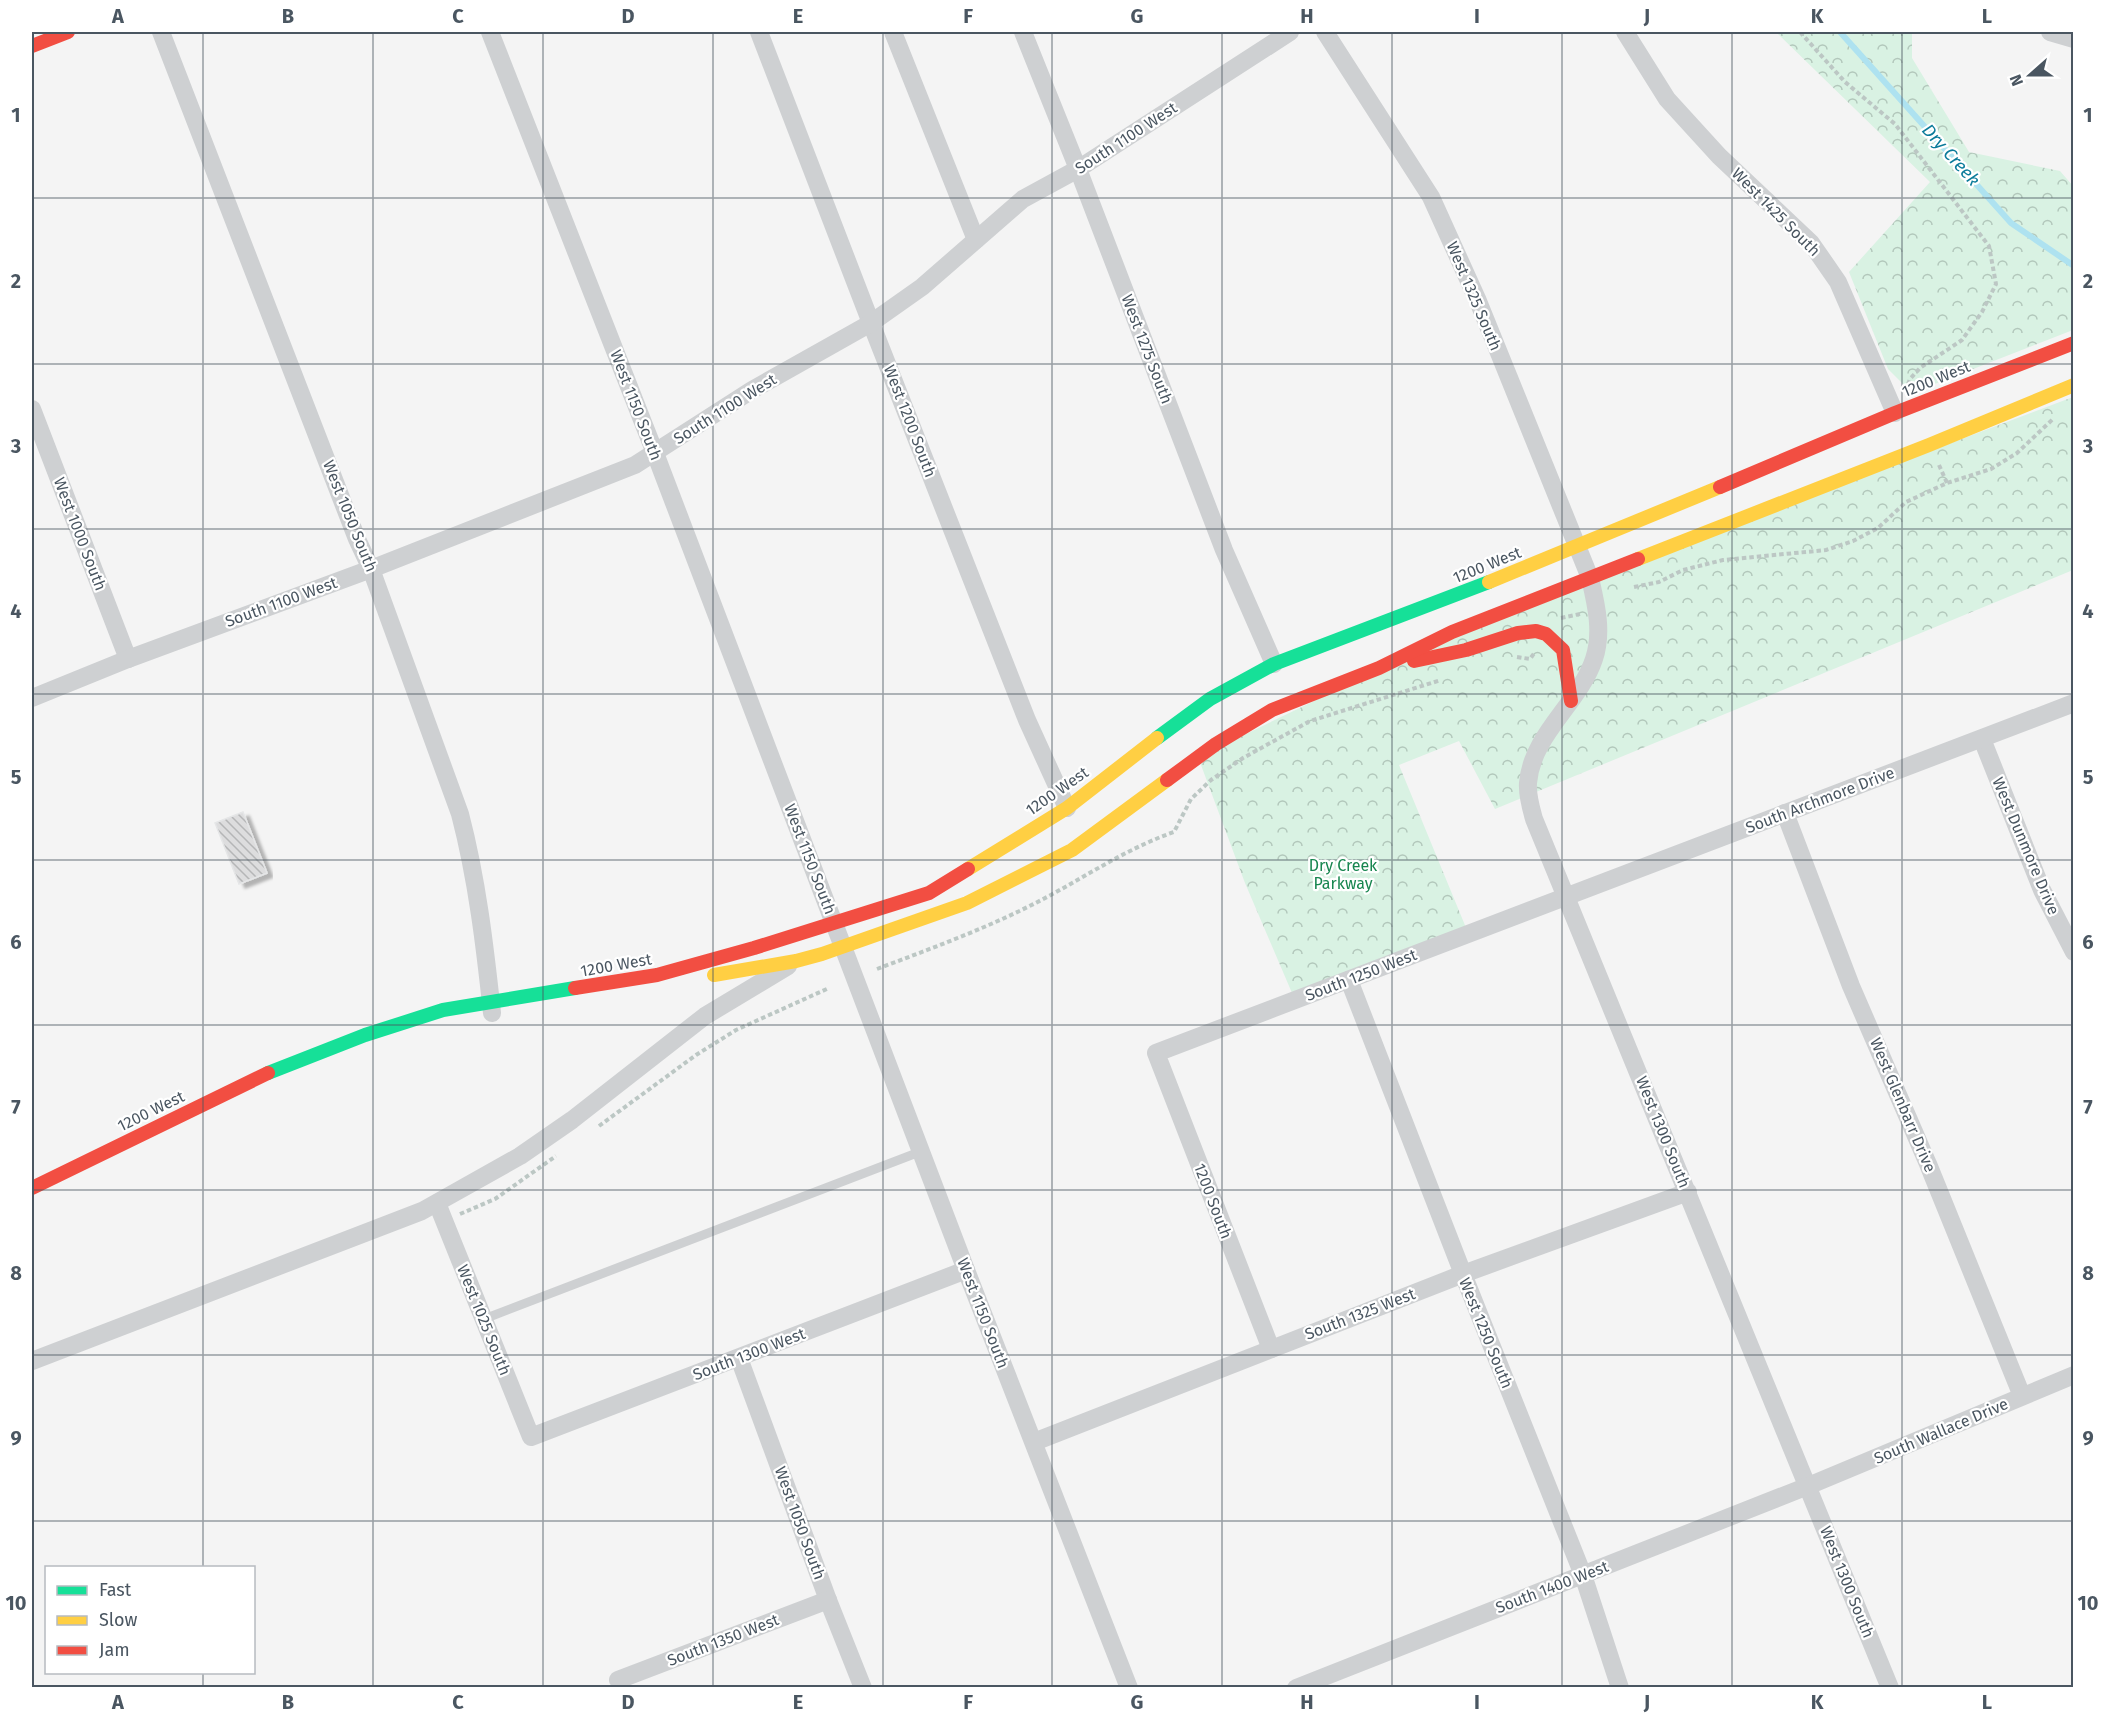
<svg xmlns="http://www.w3.org/2000/svg" width="2105" height="1719" viewBox="0 0 2105 1719" font-family="'Fira Sans',sans-serif">
<style>
.forest{fill:url(#forest-crowns)}
.lines{fill:none;stroke-linecap:round;stroke-linejoin:round}
.stream{stroke:#aee2f0;stroke-width:6}
.building{fill:url(#building-back-hatch);stroke:#e5e6e7;stroke-width:1.5;filter:url(#shadow)}
.path{stroke:#bcc7c4;stroke-width:4;stroke-dasharray:4.5 3;stroke-linecap:butt}
.lane{stroke:#ced0d2;stroke-width:9}
.street{stroke:#ced0d2;stroke-width:18}
.fast{stroke:#16e098;stroke-width:14}
.slow{stroke:#ffcf43;stroke-width:14}
.jam{stroke:#f24e42;stroke-width:14}
.grid{fill:none;stroke:#4a5661;stroke-width:1.5;stroke-opacity:0.55}
.labels{text-anchor:middle;dominant-baseline:central;stroke-width:4.5;stroke-linejoin:round;paint-order:stroke}
.street-label{font-size:16px;fill:#4a5661;stroke:#fff}
.park-label{font-size:16px;fill:#17864f;stroke:#fff}
.water-label{font-size:18px;font-style:italic;fill:#0c7c9b;stroke:#fff}
.neatline{fill:none;stroke:#4a5661;stroke-width:2}
.grid-label{font-size:20px;text-anchor:middle;font-weight:bold;fill:#4a5661}
</style>
<defs>
<pattern id="forest-crowns" width="20" height="18" patternUnits="userSpaceOnUse" patternTransform="scale(1.5)"><rect width="20" height="18" fill="#d9f2e3"/><path d="M2 6a3 3 0 1 1 6 0M12 15a3 3 0 1 1 6 0" fill="none" stroke="#b2c7bb"/></pattern>
<pattern id="building-back-hatch" width="6" height="6" patternUnits="userSpaceOnUse" patternTransform="scale(1.5)"><rect width="6" height="6" fill="#ddddde"/><path d="M-1 5l2 2M0 0l6 6M5-1l2 2" fill="none" stroke="#b5b6b7"/></pattern>
<filter id="shadow"><feDropShadow dx="6" dy="4" stdDeviation="1.5" flood-color="#0004"/></filter>
</defs>
<rect width="100%" height="100%" fill="#f4f4f4"/>
<g class="forest">
<path d="M 1776,32 L 1912,32 L 1912,58 L 1969,152 L 2060,171 L 2073,186 L 2073,330 L 1927,387 L 1906,387 L 1888,369 L 1849,272 L 1930,182 Z"/>
<path d="M 2073,397 L 2073,570 L 1495,809 L 1459,741 L 1399,765 L 1469,935 L 1295,1000 L 1245,883 L 1198,757 L 1491,616 Z"/>
</g>
<g class="lines">
<path class="stream" d="M 1840,32 L 2011,223 L 2074,266"/>
</g>
<path class="building" d="M 243,812 L 267,873 L 239,884 L 215,823 Z"/>
<g class="lines">
<g class="path">
<path d="M 1800,32 L 1845,82 L 1895,124 L 1989,246 L 1996,284 L 1982,312 L 1962,340 L 1920,368 L 1910,379 L 1908,384"/>
<path d="M 1939,465 L 1947,483"/>
<path d="M 1634,587 L 1659,582 L 1683,570 L 1723,560 L 1826,550 L 1853,541 L 1878,528 L 1906,502 L 1947,483 L 1991,469 L 2017,453 L 2053,419"/>
<path d="M 1561,618 L 1580,614"/>
<path d="M 1517,657 L 1530,659 L 1535,652"/>
<path d="M 877,969 C 935,947 993,926 1047,897 C 1090,874 1128,848 1174,832 L 1191,799 L 1211,780 L 1243,758 L 1310,721 L 1441,680"/>
<path d="M 599,1126 L 696,1055 L 736,1030 L 829,988"/>
<path d="M 460,1214 L 495,1199 L 556,1156"/>
</g>
<path class="lane" d="M 484,1319 L 922,1151"/>
<g class="street">
<path d="M 161,32 L 357,539 L 371,569 L 460,814 C 477,879 485,947 492,1013"/>
<path d="M 490,32 L 655,453 L 966,1270 L 1129,1688"/>
<path d="M 759,32 L 871,323 L 1027,720 L 1067,808"/>
<path d="M 893,32 L 976,240"/>
<path d="M 1023,32 L 1078,169 L 1224,550 L 1274,664"/>
<path d="M 1325,32 L 1431,197 L 1478,301 L 1590,578 C 1596,604 1603,632 1594,659 C 1579,704 1532,734 1528,783 C 1527,795 1531,808 1534,819 L 1890,1688"/>
<path d="M 1625,32 L 1667,99 L 1719,156 L 1811,243 L 1838,282 L 1895,413"/>
<path d="M 2050,32 L 2074,39"/>
<path d="M 32,409 L 128,659"/>
<path d="M 32,698 L 128,659 L 371,569 L 635,465 L 752,390 L 871,323 L 922,287 L 1023,199 L 1078,169 L 1290,32"/>
<path d="M 1982,739 L 2042,890 L 2074,952"/>
<path d="M 1785,813 L 1851,986 L 1928,1164 L 2022,1396"/>
<path d="M 1349,980 L 1463,1274 L 1583,1575 L 1620,1688"/>
<path d="M 437,1203 L 531,1437 L 966,1270"/>
<path d="M 1271,1349 L 1156,1053 L 2074,703"/>
<path d="M 739,1358 L 828,1600 L 863,1688"/>
<path d="M 32,1361 L 422,1211 L 520,1156 L 572,1120 L 705,1016 L 788,966"/>
<path d="M 1034,1442 L 1463,1274 L 1688,1192"/>
<path d="M 618,1680 L 828,1600"/>
<path d="M 1296,1688 L 1808,1486 L 2074,1375"/>
</g>
<g class="fast">
<path d="M 1157,738 L 1210,699 L 1274,664 L 1489,582"/>
<path d="M 268,1073 L 365,1035 L 443,1010 L 575,988"/>
</g>
<g class="slow">
<path d="M 1638,559 L 1929,445 L 2074,385"/>
<path d="M 1489,582 L 1720,487"/>
<path d="M 968,869 L 1067,808 L 1157,738"/>
<path d="M 714,975 L 796,961 L 822,954 L 967,903 L 1072,850 L 1167,780"/>
</g>
<g class="jam">
<path d="M 32,46 L 68,32"/>
<path d="M 1720,487 L 1895,413 L 2074,343"/>
<path d="M 1414,661 L 1466,650 L 1518,633 L 1536,631 L 1546,634 L 1563,650 L 1571,701"/>
<path d="M 1167,780 L 1216,744 L 1272,710 L 1379,668 L 1452,632 L 1638,559"/>
<path d="M 575,988 L 657,975 L 754,948 L 929,893 L 968,869"/>
<path d="M 32,1188 L 268,1073"/>
</g>
</g>
<path class="grid" d="M 203,32 L 203,1568M 373,32 L 373,1688M 543,32 L 543,1688M 713,32 L 713,1688M 883,32 L 883,1688M 1052,32 L 1052,1688M 1222,32 L 1222,1688M 1392,32 L 1392,1688M 1562,32 L 1562,1688M 1732,32 L 1732,1688M 1902,32 L 1902,1688M 32,198 L 2074,198M 32,364 L 2074,364M 32,529 L 2074,529M 32,694 L 2074,694M 32,860 L 2074,860M 32,1025 L 2074,1025M 32,1190 L 2074,1190M 32,1355 L 2074,1355M 32,1521 L 2074,1521M 203,1672 L 203,1688"/>
<g class="labels">
<g class="street-label">
<text transform="translate(1126 138) rotate(-33)">South 1100 West</text>
<text transform="translate(1776 212) rotate(45)">West 1425 South</text>
<text transform="translate(1474 296) rotate(67)">West 1325 South</text>
<text transform="translate(1147 349) rotate(69)">West 1275 South</text>
<text transform="translate(1936 379) rotate(-22)">1200 West</text>
<text transform="translate(636 405) rotate(69)">West 1150 South</text>
<text transform="translate(725 409) rotate(-32)">South 1100 West</text>
<text transform="translate(910 421) rotate(69)">West 1200 South</text>
<text transform="translate(350 516) rotate(68)">West 1050 South</text>
<text transform="translate(80 534) rotate(69)">West 1000 South</text>
<text transform="translate(1487 565) rotate(-22)">1200 West</text>
<text transform="translate(281 602) rotate(-20)">South 1100 West</text>
<text transform="translate(1057 791) rotate(-35)">1200 West</text>
<text transform="translate(1820 800) rotate(-21)">South Archmore Drive</text>
<text transform="translate(2026 846) rotate(67)">West Dunmore Drive</text>
<text transform="translate(810 859) rotate(69)">West 1150 South</text>
<text transform="translate(616 965) rotate(-10)">1200 West</text>
<text transform="translate(1361 975) rotate(-21)">South 1250 West</text>
<text transform="translate(1903 1105) rotate(67)">West Glenbarr Drive</text>
<text transform="translate(151 1111) rotate(-26)">1200 West</text>
<text transform="translate(1663 1132) rotate(68)">West 1300 South</text>
<text transform="translate(1213 1201) rotate(69)">1200 South</text>
<text transform="translate(983 1313) rotate(69)">West 1150 South</text>
<text transform="translate(1360 1314) rotate(-21)">South 1325 West</text>
<text transform="translate(484 1320) rotate(68)">West 1025 South</text>
<text transform="translate(1486 1333) rotate(68)">West 1250 South</text>
<text transform="translate(749 1354) rotate(-21)">South 1300 West</text>
<text transform="translate(1941 1431) rotate(-23)">South Wallace Drive</text>
<text transform="translate(800 1523) rotate(70)">West 1050 South</text>
<text transform="translate(1847 1582) rotate(68)">West 1300 South</text>
<text transform="translate(1552 1587) rotate(-21)">South 1400 West</text>
<text transform="translate(723 1640) rotate(-21)">South 1350 West</text>
</g>
<g class="park-label">
<text x="1343" y="865">Dry Creek<tspan x="1343" dy="18">Parkway</tspan></text>
</g>
<g class="water-label">
<text transform="translate(1951 155) rotate(48)">Dry Creek</text>
</g>
</g>
<rect width="2105" height="1719" fill="none" stroke="#ffffff" stroke-width="66"/>
<rect x="45" y="1566" width="210" height="108" fill="#ffffff" stroke="#b7bbc0" stroke-width="1.5"/>
<rect x="57" y="1586" width="30" height="9" fill="#16e098" stroke="#b7bbc0" stroke-width="1.5"/>
<text x="99" y="1596" font-size="18" fill="#4a5661">Fast</text>
<rect x="57" y="1616" width="30" height="9" fill="#ffcf43" stroke="#b7bbc0" stroke-width="1.5"/>
<text x="99" y="1626" font-size="18" fill="#4a5661">Slow</text>
<rect x="57" y="1646" width="30" height="9" fill="#f24e42" stroke="#b7bbc0" stroke-width="1.5"/>
<text x="99" y="1656" font-size="18" fill="#4a5661">Jam</text>
<g transform="translate(2030 75) rotate(249)" stroke="#ffffff" stroke-width="4.5" paint-order="stroke">
<path d="M0-4.5L10 22L0 15L-10 22Z" fill="#4a5661"/>
<text y="-9" font-size="16" font-weight="bold" text-anchor="middle" fill="#4a5661">N</text>
</g>
<rect x="33" y="33" width="2039" height="1653" class="neatline"/>
<g class="grid-label">
<text x="118" y="23">A</text>
<text x="288" y="23">B</text>
<text x="458" y="23">C</text>
<text x="628" y="23">D</text>
<text x="798" y="23">E</text>
<text x="968" y="23">F</text>
<text x="1137" y="23">G</text>
<text x="1307" y="23">H</text>
<text x="1477" y="23">I</text>
<text x="1647" y="23">J</text>
<text x="1817" y="23">K</text>
<text x="1987" y="23">L</text>
<text x="16" y="122">1</text>
<text x="2088" y="122">1</text>
<text x="16" y="288">2</text>
<text x="2088" y="288">2</text>
<text x="16" y="453">3</text>
<text x="2088" y="453">3</text>
<text x="16" y="618">4</text>
<text x="2088" y="618">4</text>
<text x="16" y="784">5</text>
<text x="2088" y="784">5</text>
<text x="16" y="949">6</text>
<text x="2088" y="949">6</text>
<text x="16" y="1114">7</text>
<text x="2088" y="1114">7</text>
<text x="16" y="1280">8</text>
<text x="2088" y="1280">8</text>
<text x="16" y="1445">9</text>
<text x="2088" y="1445">9</text>
<text x="16" y="1610">10</text>
<text x="2088" y="1610">10</text>
<text x="118" y="1709">A</text>
<text x="288" y="1709">B</text>
<text x="458" y="1709">C</text>
<text x="628" y="1709">D</text>
<text x="798" y="1709">E</text>
<text x="968" y="1709">F</text>
<text x="1137" y="1709">G</text>
<text x="1307" y="1709">H</text>
<text x="1477" y="1709">I</text>
<text x="1647" y="1709">J</text>
<text x="1817" y="1709">K</text>
<text x="1987" y="1709">L</text>
</g>
</svg>
